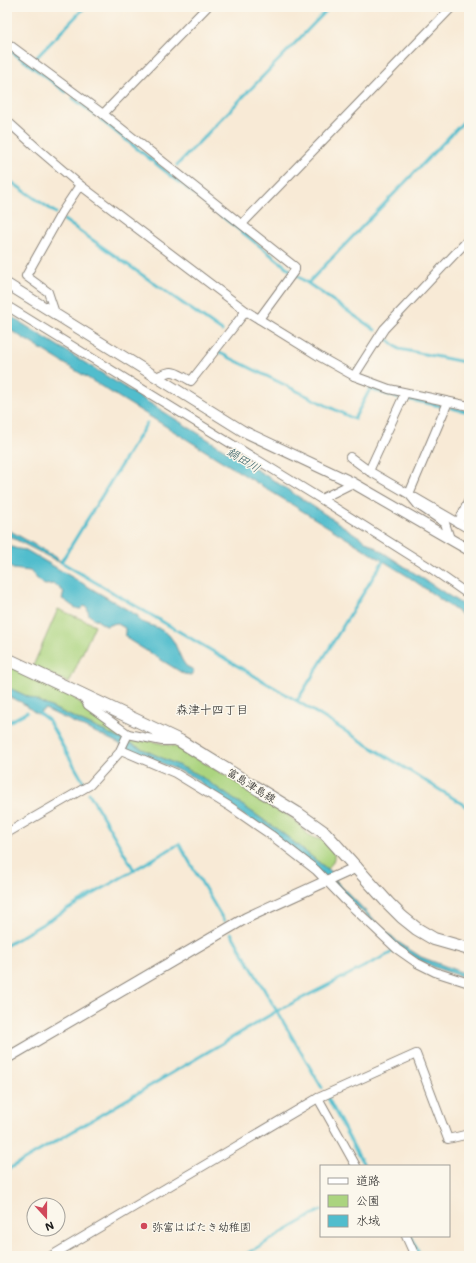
<svg xmlns="http://www.w3.org/2000/svg" width="476" height="1263" viewBox="0 0 476 1263" font-family="Mali,'Klee One',sans-serif">
<style>
.green{fill:#abd47f;stroke:#64784e}
.water{fill:#51bdcd;stroke:#366c74}
.lines{fill:none;stroke-linecap:round;stroke-linejoin:round}
.stream{stroke:#51bdcd;stroke-width:3}
.minor-casing{stroke:#8a8379;stroke-width:10}
.tertiary-casing{stroke:#8a8379;stroke-width:12}
.secondary-casing{stroke:#8a8379;stroke-width:14}
.minor{stroke:#fff;stroke-width:8}
.tertiary{stroke:#fff;stroke-width:10}
.secondary{stroke:#fff;stroke-width:12}
.poi-dot{fill:#d1495b;stroke:#fbf7ec;stroke-width:1.5}
.labels{text-anchor:middle;dominant-baseline:central;stroke-width:3;stroke-linejoin:round;paint-order:stroke}
.street-label{font-size:11px;fill:#1c1c1c;stroke:#fbf7ec}
.poi-label{font-size:11px;fill:#1c1c1c;stroke:#fbf7ec;text-anchor:start}
.water-label{font-size:12px;font-style:italic;fill:#315c63;stroke:#fbf7ec}
.neighbourhood-label{font-size:12px;fill:#1c1c1c;stroke:#fbf7ec}
</style>
<rect width="100%" height="100%" fill="#fbf7ec"/>
<filter id="ink" filterUnits="userSpaceOnUse"><feTurbulence type="fractalNoise" baseFrequency=".025" numOctaves="2"/><feDisplacementMap in="SourceGraphic" scale="8" xChannelSelector="R" yChannelSelector="G"/><feConvolveMatrix kernelMatrix="1 2 1 2 8 2 1 2 1" color-interpolation-filters="sRGB"/></filter>
<filter id="wash" filterUnits="userSpaceOnUse"><feTurbulence type="fractalNoise" baseFrequency=".012" numOctaves="4" result="noise"/><feDisplacementMap in="SourceGraphic" scale="16" xChannelSelector="R" yChannelSelector="G"/><feGaussianBlur stdDeviation="0.9" result="paint"/><feColorMatrix in="noise" values="0 0 0 0 0 0 0 0 0 0 0 0 0 0 0 0 0 1.4 0 .05"/><feComposite in="paint" operator="in"/></filter>
<g filter="url(#wash)">
<rect width="100%" height="100%" fill="#f8ead6"/>
<g class="green">
<path d="M 58,609 L 95,625 L 69,683 L 33,666 Z"/>
<path d="M 7,664 L 69,694 L 121,734 L 123,736 L 121,739 L 7,687 Z"/>
<path d="M 137,738 L 177,747 L 217,770 L 292,818 C 299,823 303,831 310,836 C 315,839 322,839 327,843 C 337,852 336,861 327,869 L 281,832 L 197,774 L 129,743 L 131,740 Z"/>
</g>
<g class="water">
<path d="M 7,314 L 273,480 L 469,609 L 469,620 L 409,577 L 7,328 Z"/>
<path d="M 7,529 L 56,557 L 61,562 L 57,561 L 7,535 Z"/>
<path d="M 7,542 C 11,549 19,549 26,550 L 138,616 L 138,619 L 142,622 L 158,628 L 169,635 L 174,642 L 182,660 L 186,666 L 194,670 L 191,675 L 184,674 L 129,640 L 125,635 L 125,628 L 116,623 L 106,626 L 89,615 L 87,607 L 83,606 L 81,609 C 73,609 69,602 62,599 L 64,592 L 56,585 L 52,584 L 46,585 L 42,584 L 30,571 L 13,569 L 7,564 Z"/>
<path d="M 7,687 L 197,774 L 281,832 L 332,873 L 337,882 L 377,923 L 398,942 L 421,957 L 469,975 L 469,979 L 436,968 L 419,960 L 404,951 L 333,884 L 193,777 L 139,753 L 126,749 L 118,743 L 45,709 L 37,714 L 21,702 L 7,696 Z"/>
</g>
<g class="lines">
<g class="stream">
<path d="M 7,48 L 66,92"/>
<path d="M 36,58 L 85,7"/>
<path d="M 73,98 L 95,115"/>
<path d="M 101,120 L 290,270"/>
<path d="M 177,165 L 330,7"/>
<path d="M 7,179 L 56,213"/>
<path d="M 64,220 L 222,331"/>
<path d="M 296,275 L 375,330"/>
<path d="M 308,283 L 469,116"/>
<path d="M 385,337 L 399,349 L 469,363"/>
<path d="M 220,353 L 354,419 L 370,389 L 398,398"/>
<path d="M 406,399 L 441,406"/>
<path d="M 451,408 L 469,412"/>
<path d="M 147,423 L 61,562 L 297,701 L 469,808"/>
<path d="M 297,701 L 383,561"/>
<path d="M 38,709 L 39,713 L 48,720 L 84,783"/>
<path d="M 7,723 L 27,712"/>
<path d="M 89,793 L 134,870 L 179,844 L 224,921"/>
<path d="M 231,933 L 322,1088"/>
<path d="M 7,945 L 134,870"/>
<path d="M 328,1098 L 357,1153 L 365,1166"/>
<path d="M 7,1170 L 277,1011 L 389,954 L 392,951"/>
<path d="M 411,1236 L 420,1256"/>
<path d="M 243,1256 L 321,1210"/>
</g>
</g>
</g>
<g filter="url(#ink)">
<g class="lines">
<defs>
<g id="minor">
<path d="M 7,43 L 103,114 L 295,267 L 295,270 L 259,319"/>
<path d="M 103,114 L 207,7"/>
<path d="M 7,121 L 38,149 L 80,185 L 246,311 L 322,358 L 354,376 L 389,389 L 469,406"/>
<path d="M 242,224 L 452,7"/>
<path d="M 7,306 L 321,499 L 429,567 L 469,595"/>
<path d="M 56,316 L 48,292 L 26,276 L 62,212 L 80,185"/>
<path d="M 354,376 L 384,329 L 469,239"/>
<path d="M 156,377 C 175,368 174,372 191,381 L 246,311"/>
<path d="M 448,402 L 409,494 L 418,505 L 445,523 L 450,539"/>
<path d="M 350,457 L 369,471 L 469,529"/>
<path d="M 369,471 L 405,393"/>
<path d="M 321,499 L 353,483"/>
<path d="M 458,523 L 469,500"/>
<path d="M 128,734 L 162,741 L 175,741"/>
<path d="M 121,750 L 175,773 L 229,806 L 271,835 L 316,870 L 343,898 L 397,949 L 417,963 L 435,972 L 469,983"/>
<path d="M 7,833 L 90,785 L 119,753 L 128,734 L 88,705 L 83,696"/>
<path d="M 318,1098 L 356,1166"/>
<path d="M 406,1236 L 415,1256"/>
<path d="M 51,1256 L 318,1098 L 416,1054 L 448,1139 L 469,1134"/>
</g>
<g id="tertiary">
<path d="M 7,284 L 243,431 L 353,483 L 469,550"/>
<path d="M 7,1058 L 246,918 L 357,867"/>
</g>
<path id="secondary" d="M 7,659 L 180,741 L 297,813 L 325,833 L 388,903 L 402,917 L 417,929 L 434,939 L 469,949"/>
</defs>
<use href="#minor" class="minor-casing"/>
<use href="#tertiary" class="tertiary-casing"/>
<use href="#secondary" class="secondary-casing"/>
<use href="#minor" class="minor"/>
<use href="#tertiary" class="tertiary"/>
<use href="#secondary" class="secondary"/>
</g>
</g>
<circle class="poi-dot" cx="144" cy="1226" r="4"/>
<g class="labels">
<g class="street-label">
<text transform="translate(252 785) rotate(32)">富島津島線</text>
</g>
<g class="poi-label">
<text x="152" y="1226">弥富はばたき幼稚園</text>
</g>
<g class="water-label">
<text transform="translate(244 459) rotate(32)">鍋田川</text>
</g>
<g class="neighbourhood-label">
<text x="212" y="709">森津十四丁目</text>
</g>
</g>
<rect width="476" height="1263" fill="none" stroke="#fbf7ec" stroke-width="24"/>
<rect x="320" y="1165" width="130" height="72" fill="#fbf7ec" stroke="#a29f99"/>
<rect x="328" y="1178" width="20" height="6" fill="#ffffff" stroke="#a29f99"/>
<text x="356" y="1185" font-size="12" fill="#1c1c1c">道路</text>
<rect x="328" y="1195" width="20" height="12" fill="#abd47f" stroke="#a29f99"/>
<text x="356" y="1205" font-size="12" fill="#1c1c1c">公園</text>
<rect x="328" y="1215" width="20" height="12" fill="#51bdcd" stroke="#a29f99"/>
<text x="356" y="1225" font-size="12" fill="#1c1c1c">水域</text>
<g transform="translate(46 1217) rotate(159)"><circle r="19" fill="#fbf7ec" stroke="#a29f99"/>
<path d="M0-3L7 15L0 10L-7 15Z" fill="#d1495b"/>
<text y="-6" font-size="11" font-weight="bold" text-anchor="middle" fill="#1c1c1c">N</text>
</g>
</svg>
